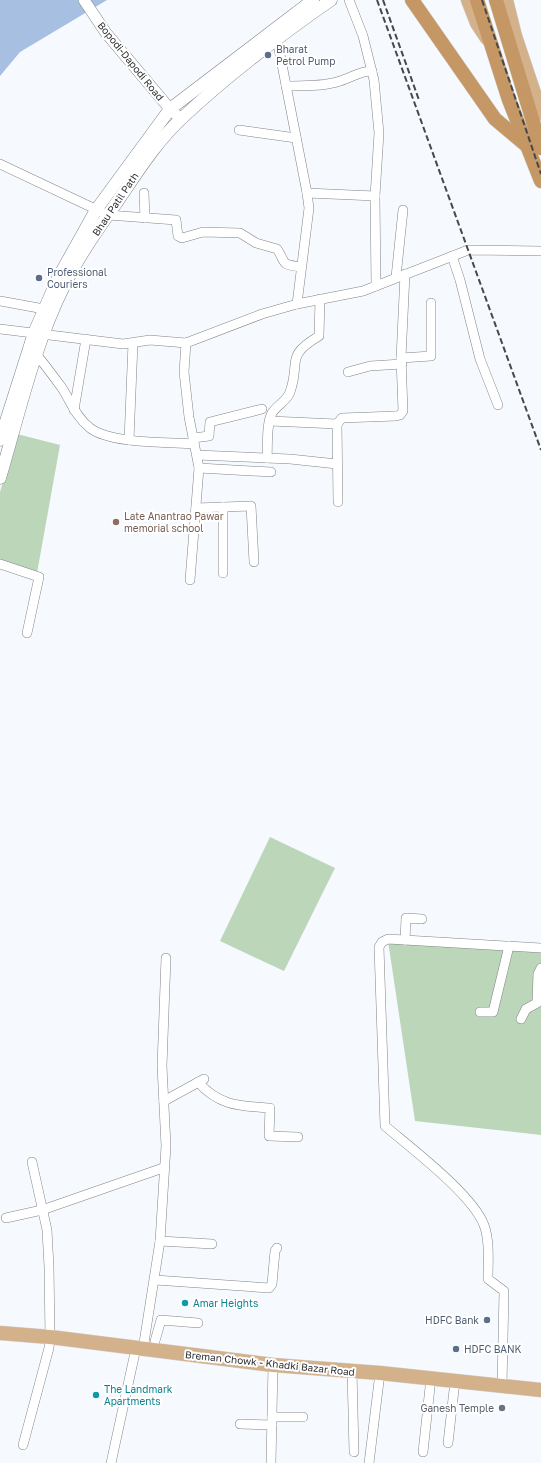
<svg xmlns="http://www.w3.org/2000/svg" width="541" height="1463" viewBox="0 0 541 1463" font-family="'Golos Text',sans-serif">
<style>
.green{fill:#bcd6ba}
.water{fill:#a7bfe0}
.lines{fill:none;stroke-linecap:round;stroke-linejoin:round}
.minor-casing{stroke:#818488;stroke-width:10}
.tertiary-casing{stroke:#818488;stroke-width:12}
.secondary-casing{stroke:#818488;stroke-width:13}
.primary-casing{stroke:#d5d5d5;stroke-width:15}
.trunk-casing{stroke:#d5d5d5;stroke-width:15}
.minor{stroke:#fff;stroke-width:9}
.tertiary{stroke:#fff;stroke-width:11}
.secondary{stroke:#fff;stroke-width:12}
.primary{stroke:#d3b18b;stroke-width:14}
.trunk{stroke:#c49764;stroke-width:14}
.rail{stroke:#46484a;stroke-width:2;stroke-dasharray:6 3;stroke-linecap:butt}
.service-dot{fill:#5c6f8a;stroke:#fff;stroke-width:1.5}
.education-dot{fill:#8d6e63;stroke:#fff;stroke-width:1.5}
.culture-dot{fill:#0f9aa8;stroke:#fff;stroke-width:1.5}
.worship-dot{fill:#6b7280;stroke:#fff;stroke-width:1.5}
.labels{text-anchor:middle;dominant-baseline:central;stroke-width:4;stroke-linejoin:round;paint-order:stroke}
.service-label{font-size:10px;fill:#4e5e75;stroke:#fff;text-anchor:start}
.street-label{font-size:10px;fill:#2c2d2f;stroke:#fff}
.education-label{font-size:10px;fill:#785e54;stroke:#fff;text-anchor:start}
.culture-label{font-size:10px;fill:#0d838f;stroke:#fff;text-anchor:start}
.worship-label{font-size:10px;fill:#5b616d;stroke:#fff;text-anchor:end}
</style>
<rect width="100%" height="100%" fill="#f6f9fe"/>
<g class="green">
<path d="M 17,434 L 60,445 L 37,573 L 0,560 L 0,492 Z"/>
<path d="M 270,837 L 335,868 L 284,971 L 220,941 Z"/>
<path d="M 388,941 L 541,945 L 541,1135 L 415,1121 Z"/>
</g>
<path class="water" d="M 0,0 L 107,0 L 20,52 L 0,76 Z"/>
<g class="lines">
<defs>
<g id="minor">
<path d="M 349,0 L 363,36 L 374,80 L 379,133 L 375,196 L 376,286"/>
<path d="M 277,39 L 307,193 L 309,208 L 297,304"/>
<path d="M 286,86 C 304,85 323,87 340,81 C 351,78 359,71 372,71"/>
<path d="M 239,130 L 296,138"/>
<path d="M 0,164 L 108,215 L 176,220 L 178,236 L 182,238 L 203,232 L 240,233 L 256,243 L 277,249 C 287,264 279,264 301,267"/>
<path d="M 144,193 L 145,218"/>
<path d="M 307,193 L 375,196"/>
<path d="M 452,256 L 460,280 L 480,359 L 498,405"/>
<path d="M 396,277 L 403,210"/>
<path d="M 0,301 L 44,309"/>
<path d="M 0,329 L 123,344 L 150,340 L 186,343 L 262,314 L 297,304 L 363,291 L 468,250 L 541,251"/>
<path d="M 186,343 L 184,372 L 189,417 L 199,468 L 190,580"/>
<path d="M 36,354 C 45,365 54,377 62,388 C 71,402 76,417 90,428 C 111,444 167,442 194,444"/>
<path d="M 401,358 L 431,356 L 431,303"/>
<path d="M 348,372 L 370,366 L 402,364"/>
<path d="M 74,410 L 86,339"/>
<path d="M 270,421 L 337,424 L 338,502"/>
<path d="M 337,424 L 342,418 L 396,416 L 400,415 L 403,411 L 401,358 L 405,274"/>
<path d="M 193,438 L 209,436 L 210,422 L 262,409"/>
<path d="M 129,440 L 133,343"/>
<path d="M 197,455 L 290,459 L 337,464"/>
<path d="M 267,458 C 268,445 266,424 272,413 C 277,405 287,401 290,392 C 301,361 284,357 319,336 L 320,299"/>
<path d="M 199,468 L 271,472"/>
<path d="M 223,507 L 223,573"/>
<path d="M 196,508 L 251,506 L 254,562"/>
<path d="M 0,564 L 39,577 L 27,633"/>
<path d="M 405,940 L 406,918 L 422,919"/>
<path d="M 480,1012 L 493,1012 L 509,946"/>
<path d="M 521,1019 L 526,1009 L 537,1003 L 538,974 L 541,968"/>
<path d="M 198,1082 C 219,1106 240,1106 270,1108 L 269,1136 L 298,1137"/>
<path d="M 164,1101 L 204,1079"/>
<path d="M 6,1218 L 42,1210 L 163,1168"/>
<path d="M 160,1241 L 212,1244"/>
<path d="M 155,1280 L 269,1288 L 272,1284 L 275,1251 L 277,1248"/>
<path d="M 155,1341 L 161,1320 L 198,1323"/>
<path d="M 143,1349 L 160,1241 L 166,1146 L 162,1066 L 166,958"/>
<path d="M 352,1371 L 354,1452"/>
<path d="M 502,1386 L 504,1291 L 488,1279 C 488,1263 490,1241 484,1225 C 472,1194 411,1148 385,1126 L 379,947 L 382,942 L 388,939 L 541,948"/>
<path d="M 272,1417 L 303,1417"/>
<path d="M 240,1424 L 272,1425"/>
<path d="M 448,1443 L 455,1381"/>
<path d="M 23,1445 L 49,1348 L 50,1337 L 49,1267 L 47,1230 L 32,1162"/>
<path d="M 423,1452 L 431,1378"/>
<path d="M 111,1463 L 136,1348"/>
<path d="M 271,1463 L 273,1365"/>
<path d="M 369,1463 L 380,1373"/>
</g>
<path id="tertiary" d="M 84,0 L 106,33 L 170,109 L 181,119"/>
<g id="secondary">
<path d="M 0,440 L 34,333 L 58,278 L 96,210 L 170,109 L 313,0"/>
<path d="M 0,478 C 19,414 34,346 64,286 C 79,256 98,229 117,202 C 137,173 156,142 182,118 C 228,75 279,36 331,0"/>
</g>
<g id="primary">
<path d="M 468,0 L 477,23 L 487,38"/>
<path d="M 506,0 L 515,36 L 537,102 L 533,121"/>
<path d="M 0,1333 L 50,1337 L 273,1365 L 380,1373 L 541,1390"/>
</g>
<g id="trunk">
<path d="M 412,0 L 495,119 L 526,145"/>
<path d="M 477,0 L 509,100 L 541,181"/>
<path d="M 496,0 L 541,148"/>
</g>
</defs>
<use href="#minor" class="minor-casing"/>
<use href="#tertiary" class="tertiary-casing"/>
<use href="#secondary" class="secondary-casing"/>
<use href="#primary" class="primary-casing"/>
<use href="#trunk" class="trunk-casing"/>
<use href="#minor" class="minor"/>
<use href="#tertiary" class="tertiary"/>
<use href="#secondary" class="secondary"/>
<use href="#primary" class="primary"/>
<use href="#trunk" class="trunk"/>
<g class="rail">
<path d="M 377,0 L 541,450"/>
<path d="M 383,0 L 419,100"/>
<path d="M 482,0 L 541,174"/>
</g>
</g>
<g class="service-dot">
<circle cx="268" cy="55" r="4"/>
<circle cx="39" cy="278" r="4"/>
<circle cx="487" cy="1320" r="4"/>
<circle cx="456" cy="1349" r="4"/>
</g>
<circle class="education-dot" cx="116" cy="522" r="4"/>
<g class="culture-dot">
<circle cx="185" cy="1303" r="4"/>
<circle cx="96" cy="1395" r="4"/>
</g>
<circle class="worship-dot" cx="502" cy="1408" r="4"/>
<g class="labels">
<g class="service-label">
<text x="276" y="49">Bharat<tspan x="276" dy="12">Petrol Pump</tspan></text>
<text x="47" y="272">Professional<tspan x="47" dy="12">Couriers</tspan></text>
<text x="479" y="1320" text-anchor="end">HDFC Bank</text>
<text x="464" y="1349">HDFC BANK</text>
</g>
<g class="street-label">
<text transform="translate(131 61) rotate(51)">Bopodi-Dapodi Road</text>
<text transform="translate(115 204) rotate(-56)">Bhau Patil Path</text>
<text transform="translate(270 1363) rotate(6)">Breman Chowk - Khadki Bazar Road</text>
</g>
<g class="education-label">
<text x="124" y="516">Late Anantrao Pawar<tspan x="124" dy="12">memorial school</tspan></text>
</g>
<g class="culture-label">
<text x="193" y="1303">Amar Heights</text>
<text x="104" y="1389">The Landmark<tspan x="104" dy="12">Apartments</tspan></text>
</g>
<g class="worship-label">
<text x="494" y="1408">Ganesh Temple</text>
</g>
</g>
</svg>
